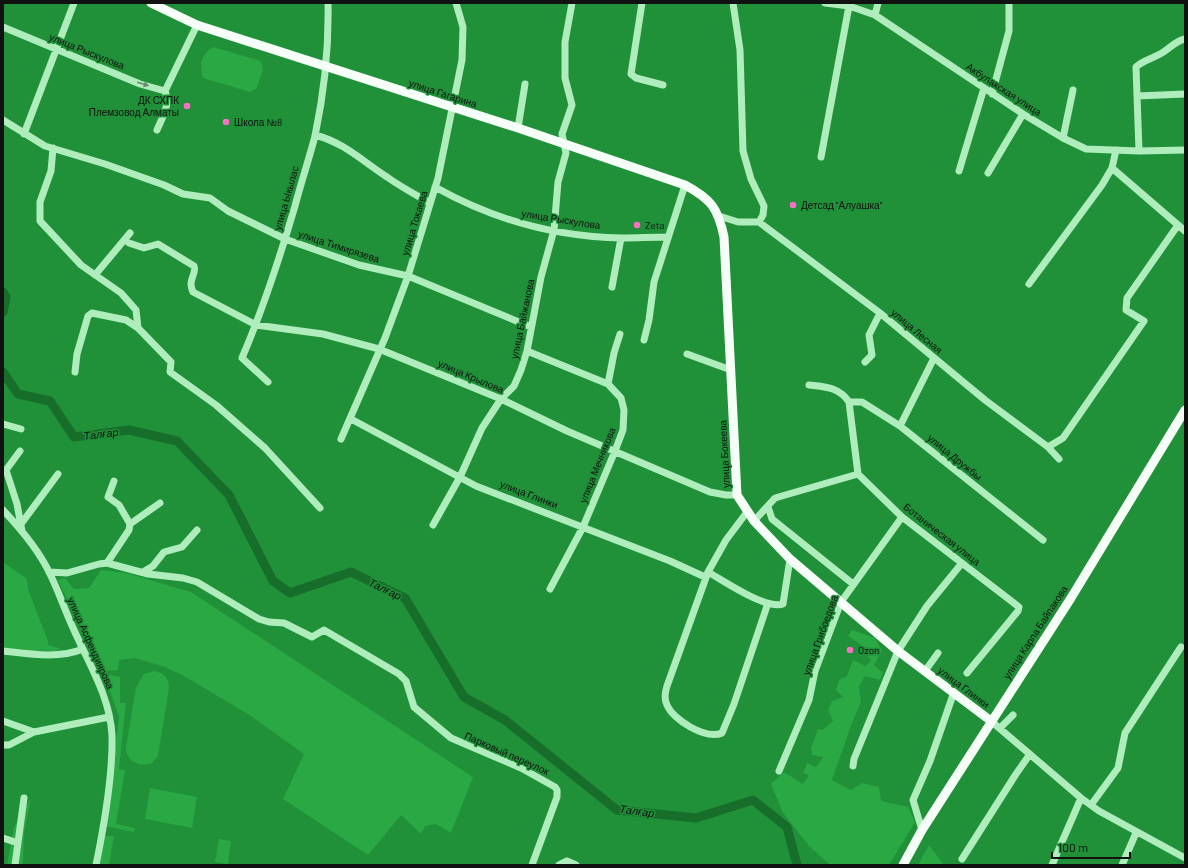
<svg xmlns="http://www.w3.org/2000/svg" width="1188" height="868" font-family="Barlow,sans-serif">
<style>
.green{fill:#29a844}
.lines{fill:none;stroke-linecap:round;stroke-linejoin:round}
.river{stroke:#166e2a;stroke-width:9}
.minor{stroke:#afedbc;stroke-width:7}
.major{stroke:#f5fff8;stroke-width:9}
.oneway{fill:#688a6f}
.poi-dot{fill:#fa70c7;stroke:#209039;stroke-width:1.5}
.labels{text-anchor:middle;stroke-width:3;stroke-linejoin:round;paint-order:stroke}
.street-label{font-size:10px;fill:#111;stroke:#209039}
.poi-label{font-size:10px;fill:#111;stroke:#209039;text-anchor:start}
.water-label{font-size:11px;font-style:italic;fill:#111;stroke:#209039}
</style>
<rect width="100%" height="100%" fill="#209039"/>
<path class="green" d="M 213,47 L 261,61 L 263,70 L 257,88 L 250,92 L 203,78 C 199,64 201,55 213,47 Z
M 3,562 L 27,579 L 28,589 L 48,641 L 48,645 L 59,648 L 59,650 L 54,651 L 3,649 Z
M 101,570 L 126,573 L 191,592 L 473,777 L 451,833 L 436,824 L 425,826 L 421,834 L 401,815 L 368,855 L 283,799 L 304,754 L 251,716 L 184,676 L 165,667 L 135,658 L 119,660 L 118,670 L 100,671 L 58,580 L 65,578 L 74,589 L 89,588 Z
M 852,630 L 875,638 L 882,651 L 874,665 L 883,673 L 880,680 L 865,676 L 859,687 L 861,702 L 850,728 L 832,780 L 851,790 L 862,783 L 879,787 L 881,801 L 908,807 L 915,822 L 889,865 L 830,865 L 809,846 L 783,813 L 771,784 L 784,772 L 803,784 L 809,775 L 803,773 L 807,763 L 816,767 L 823,757 L 812,755 L 811,748 L 818,729 L 822,730 L 833,721 L 828,710 L 832,701 L 843,697 L 836,690 L 839,680 L 847,676 L 853,660 L 866,666 L 871,660 L 864,653 L 867,649 L 848,636 Z
M 154,671 C 164,673 169,678 169,688 L 158,756 L 152,763 C 140,768 125,761 126,747 L 136,687 L 144,674 Z
M 110,675 L 120,677 L 120,703 L 126,703 L 119,769 L 125,770 L 116,824 L 135,828 L 134,832 L 105,826 L 119,717 L 105,677 Z
M 150,788 L 197,797 L 192,828 L 145,819 Z
M 31,798 L 24,833 L 23,865 L 7,865 L 14,827 Z
M 104,836 L 114,836 L 109,865 L 98,865 Z
M 219,839 L 231,841 L 228,864 L 215,862 Z
M 929,845 L 944,865 L 918,865 Z"/>
<g class="lines">
<path class="river" d="M 3,292 L 6,297 L 3,312
M 3,372 L 18,394 L 50,401 L 74,437 L 129,430 L 177,441 L 229,495 L 273,581 L 290,593 L 351,572 L 405,598 L 464,697 L 505,720 L 617,810 L 696,818 L 753,800 L 787,827 L 797,865"/>
<path class="minor" d="M 642,3 L 631,74 L 636,78 L 663,85
M 825,3 L 849,6 L 875,15 L 1023,114 L 1063,138 L 1086,149 L 1139,151 L 1185,150
M 875,15 L 878,3
M 3,27 L 140,84 L 165,91
M 992,94 L 1009,31 L 1009,3
M 1137,96 L 1185,94
M 3,120 L 45,146 L 105,164 L 164,185 L 183,194 L 210,198 L 228,211 L 285,239 L 359,265 L 408,276 L 531,327
M 518,128 L 525,84
M 157,130 C 162,118 171,104 165,91 L 197,25
M 24,134 L 74,3
M 315,135 C 345,143 362,161 387,177 C 401,187 416,195 430,203
M 1063,138 L 1073,90
M 53,148 L 51,171 L 40,202 L 40,221 L 81,265 L 121,293 L 136,310 L 138,328 L 171,362 L 170,372 L 216,405 L 265,448 L 320,508
M 1139,151 L 1136,67 C 1142,61 1151,59 1158,55 C 1168,51 1174,41 1185,39
M 821,157 L 849,6
M 1112,168 L 1185,231
M 959,171 L 984,88
M 988,173 L 1023,114
M 435,187 C 492,219 556,237 622,238 C 637,238 652,237 668,237
M 719,216 L 738,222 L 759,222 L 763,215 L 764,206 L 751,179 L 743,151 L 740,50 L 733,3
M 759,222 L 880,313 L 985,400 L 1048,447 L 1059,459
M 129,243 L 144,248 L 158,244 L 194,266 C 197,275 187,279 193,292 L 256,325 L 323,334 L 379,349 L 501,399 L 567,431 L 710,492 L 726,495 L 737,495
M 95,275 L 130,233
M 1029,284 L 1102,185 L 1112,168 L 1116,150
M 612,287 L 621,238
M 644,340 L 649,320 L 654,282 L 685,185
M 527,351 L 608,384 L 621,398 L 624,410 L 623,430 L 615,451 L 583,527 L 550,589
M 687,354 L 731,370
M 865,362 L 872,355 L 869,335 L 880,313
M 75,372 L 77,354 L 88,316 L 92,313 L 126,320 L 138,328
M 268,382 L 242,358 C 263,309 280,257 295,206 C 301,183 309,159 315,136 C 324,93 329,47 328,3
M 608,384 L 614,353 L 620,334
M 809,385 C 825,387 839,387 849,402 L 858,474 L 902,517 L 1019,607 L 1018,611 L 967,673
M 849,402 L 862,402 L 900,426 L 1043,540
M 351,419 L 476,486 L 670,561 L 705,577
M 3,424 L 21,429
M 900,426 L 934,358
M 341,439 L 385,338 L 408,276 L 438,178 L 462,60 L 463,27 L 456,3
M 1048,447 L 1063,438 L 1144,321 L 1126,310 L 1127,298 L 1178,225
M 20,451 L 6,470 L 17,504 L 22,531
M 768,507 L 772,519 L 853,584
M 3,510 C 21,529 39,550 50,574 C 59,592 65,611 74,630 C 89,664 110,697 112,735 C 113,775 104,826 96,865
M 747,512 L 726,540 L 708,572 L 667,686 C 665,692 664,699 667,705 C 673,720 706,740 722,733 L 734,704 L 768,603
M 754,521 L 775,498 L 858,474
M 21,524 L 58,474
M 130,524 L 160,503
M 433,525 L 460,477 L 482,428 L 501,399 L 514,386 L 521,370 L 527,351 L 541,277 L 554,230 L 558,182 L 566,153 L 562,134 L 572,105 L 565,78 L 565,42 L 572,3
M 107,563 L 129,530 L 130,524 L 119,505 L 108,497 L 114,481
M 50,572 L 67,573 L 99,564 L 107,563 L 148,574 L 183,578 L 197,582 L 259,619 L 269,622 L 284,623 L 312,637 L 324,630 L 399,674 L 406,681 L 414,707 L 451,738 L 521,768 L 555,787 L 557,790 L 557,797 L 532,865
M 143,572 L 153,566 L 164,552 L 182,547 L 197,530
M 708,572 C 724,581 766,610 783,604 L 790,559
M 3,651 C 30,654 58,659 83,649
M 925,671 L 938,653
M 3,721 L 34,732 L 109,717
M 991,721 L 1081,798 L 1099,811 L 1185,858
M 1000,728 L 1013,715
M 3,745 L 9,745 L 34,732
M 853,766 L 854,759 L 898,651 L 927,606 L 962,563
M 779,771 L 809,700 L 815,671 L 841,602 L 902,517
M 1091,805 L 1118,768 L 1125,733 L 1181,647
M 922,830 L 913,800 L 930,761 L 954,692
M 3,838 L 18,843
M 962,859 L 1016,774 L 1030,754
M 15,865 L 24,798
M 559,865 L 567,861 L 576,865
M 1052,865 L 1081,798
M 1122,865 L 1136,833"/>
<path class="major" d="M 151,3 L 197,25 L 518,128 L 685,185 C 711,199 718,208 724,237 L 737,495 L 754,521 L 790,559 L 898,651 L 991,721
M 903,865 L 922,830 L 1071,598 L 1185,410"/>
</g>
<defs><path id="oneway-solid" d="M-6-.8H1V-3.2L6.5 0L1 3.2V.8H-6Z"/></defs>
<use class="oneway" href="#oneway-solid" transform="translate(143 84) rotate(18)"/>
<g class="poi-dot">
<circle cx="187" cy="106" r="4"/>
<circle cx="226" cy="122" r="4"/>
<circle cx="793" cy="205" r="4"/>
<circle cx="637" cy="225" r="4"/>
<circle cx="850" cy="650" r="4"/>
</g>
<g class="labels">
<g class="street-label">
<text transform="translate(87 51) rotate(22)" y="4">улица Рыскулова</text>
<text transform="translate(1004 89) rotate(33)" y="4">Акбулакская улица</text>
<text transform="translate(443 93) rotate(18)" y="4">улица Гагарина</text>
<text transform="translate(286 198) rotate(-74)" y="4">улица Ыкылас</text>
<text transform="translate(561 219) rotate(9)" y="4">улица Рыскулова</text>
<text transform="translate(414 223) rotate(-73)" y="4">улица Токаева</text>
<text transform="translate(339 246) rotate(18)" y="4">улица Тимирязева</text>
<text transform="translate(522 319) rotate(-78)" y="4">улица Байжанова</text>
<text transform="translate(917 331) rotate(40)" y="4">улица Лесная</text>
<text transform="translate(471 376) rotate(23)" y="4">улица Крылова</text>
<text transform="translate(724 454) rotate(-93)" y="4">улица Бокеева</text>
<text transform="translate(955 457) rotate(39)" y="4">улица Дружбы</text>
<text transform="translate(597 465) rotate(-68)" y="4">улица Мечникова</text>
<text transform="translate(529 494) rotate(21)" y="4">улица Глинки</text>
<text transform="translate(942 534) rotate(38)" y="4">Ботаническая улица</text>
<text transform="translate(1035 632) rotate(-57)" y="4">улица Карла Байпакова</text>
<text transform="translate(820 635) rotate(-70)" y="4">улица Грибоедова</text>
<text transform="translate(91 643) rotate(66)" y="4">улица Асфендиярова</text>
<text transform="translate(964 687) rotate(37)" y="4">улица Глинки</text>
<text transform="translate(507 753) rotate(24)" y="4">Парковый переулок</text>
</g>
<g class="poi-label">
<text x="179" y="104" text-anchor="end">ДК СХПК<tspan x="179" dy="12">Племзовод Алматы</tspan></text>
<text x="234" y="126">Школа №8</text>
<text x="801" y="209">Детсад "Алуашка"</text>
<text x="645" y="229">Zeta</text>
<text x="858" y="654">Ozon</text>
</g>
<g class="water-label">
<text transform="translate(101 434) rotate(-7)" y="4">Талғар</text>
<text transform="translate(385 589) rotate(26)" y="4">Талғар</text>
<text transform="translate(637 811) rotate(8)" y="4">Талғар</text>
</g>
</g>
<rect width="1188" height="868" fill="none" stroke="#111111" stroke-width="8"/>
<path d="M1052 852v6h78v-6" fill="none" stroke="#111111" stroke-width="2"/>
<text x="1058" y="852" font-size="12" fill="#111111" stroke="#209039" stroke-width="3" paint-order="stroke">100 m</text>
</svg>
